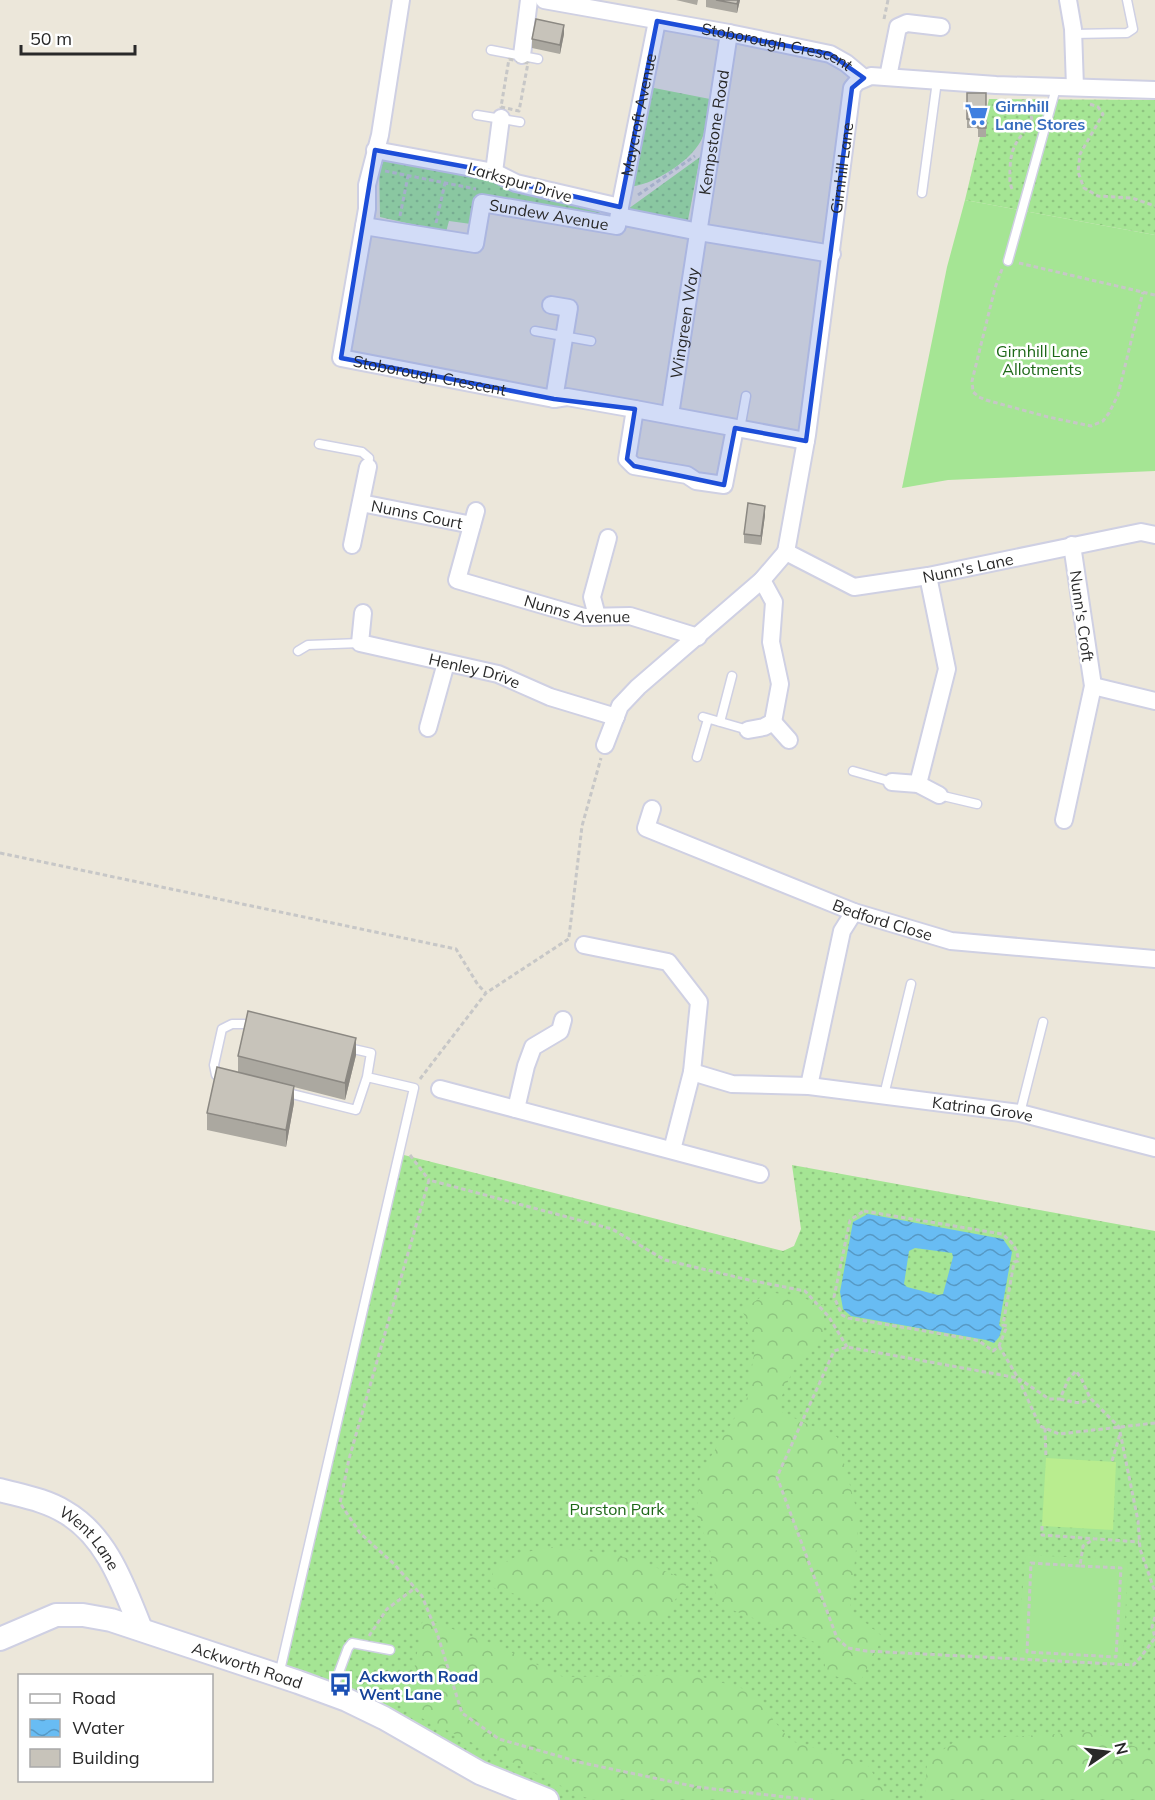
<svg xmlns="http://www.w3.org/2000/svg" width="1155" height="1800" font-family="Mulish,sans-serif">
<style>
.grass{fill:url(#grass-dots)}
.forest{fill:url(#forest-crowns)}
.garden{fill:#a5e594}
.pitch{fill:#b9ed8f}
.water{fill:url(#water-waves);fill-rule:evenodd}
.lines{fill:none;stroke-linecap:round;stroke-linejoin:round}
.service-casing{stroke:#cfd0e3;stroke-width:11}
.minor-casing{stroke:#cfd0e3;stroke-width:20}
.secondary-casing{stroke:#cfd0e3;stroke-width:26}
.path{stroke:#c7c7c7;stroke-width:3;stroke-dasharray:4.5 3;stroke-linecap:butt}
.service{stroke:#fff;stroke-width:8}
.minor{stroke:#fff;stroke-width:16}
.secondary{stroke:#fff;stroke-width:22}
.wall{fill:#aba8a0}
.shaded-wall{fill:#8b8882}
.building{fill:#c7c3ba;stroke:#8b8882;stroke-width:1.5}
.marked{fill:#1d4ed8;fill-opacity:0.2;stroke:#1d4ed8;stroke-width:4.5;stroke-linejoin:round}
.labels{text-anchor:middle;stroke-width:5;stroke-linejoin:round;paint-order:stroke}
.street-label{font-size:16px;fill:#292929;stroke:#fff}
.shop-label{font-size:16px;font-weight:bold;fill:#366cbe;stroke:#fff;text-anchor:start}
.park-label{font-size:16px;fill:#1d6817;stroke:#fff}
.transit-label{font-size:16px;font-weight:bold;fill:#164399;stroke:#fff;text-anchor:start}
</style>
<defs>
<pattern id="grass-dots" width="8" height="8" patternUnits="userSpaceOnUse" patternTransform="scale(1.5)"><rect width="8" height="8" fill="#a5e594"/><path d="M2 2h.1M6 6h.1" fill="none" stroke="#8ec480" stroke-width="1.8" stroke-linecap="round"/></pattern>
<pattern id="forest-crowns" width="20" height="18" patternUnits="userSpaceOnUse" patternTransform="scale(1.5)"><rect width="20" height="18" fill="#a5e594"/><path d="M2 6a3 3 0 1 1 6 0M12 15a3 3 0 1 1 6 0" fill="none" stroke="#8ec480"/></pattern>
<pattern id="water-waves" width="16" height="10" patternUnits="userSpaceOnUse" patternTransform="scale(1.5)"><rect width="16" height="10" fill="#68bcf3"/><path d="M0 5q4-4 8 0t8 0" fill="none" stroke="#5699c5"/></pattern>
</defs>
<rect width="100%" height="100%" fill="#ece7da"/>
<path class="grass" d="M 644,86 L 710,99 C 708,111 707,125 703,136 C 695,160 648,189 624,187 Z
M 989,99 L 1155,100 L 1155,235 L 965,200 Z
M 700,157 L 688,220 L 628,209 Z
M 390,159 L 477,173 L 503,188 L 601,207 L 598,219 L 476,197 L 471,224 L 449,221 L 446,232 L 380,217 L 379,163 Z
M 400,1154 L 783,1251 L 794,1246 L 801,1229 L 792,1165 L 1155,1231 L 1155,1800 L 547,1800 L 279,1675 Z"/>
<path class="forest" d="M 769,1292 L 800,1297 L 824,1305 L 824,1339 L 792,1372 L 776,1410 L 837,1437 L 859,1519 L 850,1610 L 883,1637 L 859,1684 L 826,1673 L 822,1645 L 717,1604 L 710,1550 L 697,1515 L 700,1474 L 747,1398 L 756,1342 L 742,1310 Z
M 559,1546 L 638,1560 L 689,1581 L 661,1619 L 561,1619 L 541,1605 L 512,1593 L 491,1587 L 493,1568 L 526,1552 Z
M 423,1618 L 498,1646 L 563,1677 L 695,1675 L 748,1690 L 791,1741 L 867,1764 L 890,1800 L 596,1800 L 584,1797 L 407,1711 Z
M 1090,1732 L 1155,1753 L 1155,1800 L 925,1800 L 927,1761 L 957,1740 Z"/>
<path class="garden" d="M 965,200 L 1155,235 L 1155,471 L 948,480 L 902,488 L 947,267 Z
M 1026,1555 L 1128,1560 L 1123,1664 L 1016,1659 Z"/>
<path class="pitch" d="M 1046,1458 L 1116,1462 L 1113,1530 L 1042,1526 Z"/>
<path class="water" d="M 868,1214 L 1003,1239 L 1012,1252 L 999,1325 L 1002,1328 L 999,1337 L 994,1343 L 986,1340 L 851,1316 L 843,1309 L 840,1292 L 853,1222 ZM 915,1248 L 952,1253 L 953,1257 L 943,1294 L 938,1295 L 907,1287 L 904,1284 L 909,1251 Z"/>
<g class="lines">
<defs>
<path id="service" d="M 1073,34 L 1127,33 L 1133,29 L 1127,0
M 491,50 L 538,59
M 477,115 L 520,122
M 922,193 L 937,81
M 1008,261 L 1056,88
M 535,331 L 591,341
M 740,429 L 746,396
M 319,444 L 362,452 L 369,458 L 368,467
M 298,651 L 308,645 L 360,643
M 703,717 L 748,730
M 720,722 L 732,676
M 697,757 L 708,719
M 853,771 L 892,782
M 939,795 L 977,804
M 232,1024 L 244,1024 L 371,1053 L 367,1077 L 356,1110 L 216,1075 L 214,1065 L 222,1029 Z
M 884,1095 L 911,984
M 1020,1113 L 1043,1022
M 279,1675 L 414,1088 L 367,1077
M 331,1694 L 348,1648 L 352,1643 L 390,1650"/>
<g id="minor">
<path id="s1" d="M 401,0 L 380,135 L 367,185 L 367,209 L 341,358 L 554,399 L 567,397 L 635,409 L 806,441"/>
<path id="s2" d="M 544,0 L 729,33 L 830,54 L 846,63 L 864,78"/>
<path d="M 1068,0 L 1073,29 L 1075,87"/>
<path d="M 522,55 L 529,0"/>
<path d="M 888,77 L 898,27 L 907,23 L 941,27"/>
<path d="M 494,172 L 501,118"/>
<path id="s3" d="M 620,207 L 657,21"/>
<path d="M 619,216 L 699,232 L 832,254"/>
<path id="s4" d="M 364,226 L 475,244 L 482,203 L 617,226 L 620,207 L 516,183 L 494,172 L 375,150"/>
<path d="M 551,305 L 569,308 L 554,399"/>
<path d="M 635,409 L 627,459 L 634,466 L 687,475 L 696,481 L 724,485 L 735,428"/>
<path id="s5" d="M 670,415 L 729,33"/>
<path id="s6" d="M 361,503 L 472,525"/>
<path id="s7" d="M 476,511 L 457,580 L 584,617 L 630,616 L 698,637"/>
<path d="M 352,545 L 368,467"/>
<path id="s8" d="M 786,552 L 807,435 L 852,88 L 857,82 L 871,76 L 996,85 L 1155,90"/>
<path id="s9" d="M 786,552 L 854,587 L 928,576 L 1141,532 L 1155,535"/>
<path d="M 762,580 L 774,602 L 771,642 L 780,684 L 773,722"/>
<path id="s10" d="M 363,613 L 360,643 L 498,674 L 550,697 L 616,717"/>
<path d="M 597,616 L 592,597 L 608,538"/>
<path d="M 1093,686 L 1155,701"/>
<path d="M 428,728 L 446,663"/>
<path d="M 748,730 L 764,727 L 773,722 L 789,740"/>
<path d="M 605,745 L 620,706 L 638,687 L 762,580 L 786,552"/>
<path d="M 892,782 L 918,784 L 939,795"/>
<path d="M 918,784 L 947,669 L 928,576"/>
<path id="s11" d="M 652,809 L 646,828 L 854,912 L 951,941 L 1155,959"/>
<path d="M 1064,820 L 1093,686 L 1072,545"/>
<path d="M 584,945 L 668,962 L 699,1002 L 692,1072 L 672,1150"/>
<path id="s12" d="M 692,1072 L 732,1084 L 809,1086 L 1020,1113 L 1155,1148"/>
<path d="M 809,1086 L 842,931 L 854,912"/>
<path d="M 440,1089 L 760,1174"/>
<path d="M 516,1109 L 526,1066 L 533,1047 L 560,1031 L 563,1020"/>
</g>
<g id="secondary">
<path id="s13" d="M 0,1490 C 22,1496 46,1500 65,1512 C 107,1536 124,1587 141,1629"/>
<path id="s14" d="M 0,1639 L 56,1615 L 83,1615 L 111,1620 L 298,1682 L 347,1700 L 384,1718 L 480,1773 L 547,1800"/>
</g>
</defs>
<use href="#service" class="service-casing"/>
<use href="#minor" class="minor-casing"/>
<use href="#secondary" class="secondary-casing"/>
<path class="path" d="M 884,19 L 888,0
M 509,59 L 528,63 L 519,111 L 501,107 Z
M 1090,104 L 1098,107 L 1103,114 L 1080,154 L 1078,172 L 1084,188 L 1098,196 L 1132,198 L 1155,206
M 385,171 L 476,189
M 1012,189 C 1009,181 1010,177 1010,169 C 1011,144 1018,141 1032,121 L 1031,114 L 1023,106 L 1024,100
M 638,195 L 695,156
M 400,216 L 408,176
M 436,223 L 445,183
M 1019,263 L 1155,295
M 1002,269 L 995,288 L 972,381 L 973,392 L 979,397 L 986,400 L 1048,417 L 1091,426 L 1103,421 L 1109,413 L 1118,395 L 1143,292
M 0,853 L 456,949 L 478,985 L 486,993
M 569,937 L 582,826 L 601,758
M 420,1079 L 486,993 L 570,938
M 410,1155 L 429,1180
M 864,1211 L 1002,1234 C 1012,1242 1018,1248 1018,1261 L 1014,1262 L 1003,1325 L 1007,1326 L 999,1346 L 993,1351 L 979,1341 L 971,1339 L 848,1318 L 842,1315 L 834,1297 L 850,1220 Z
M 999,1346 L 1018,1378 L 1049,1399 L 1060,1399 L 1068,1380 L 1076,1371 L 1081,1378 L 1090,1398 L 1119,1427 L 1138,1521 L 1140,1549 L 1155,1592
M 1060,1399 C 1070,1401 1080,1406 1089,1399
M 1155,1423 L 1059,1434 L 1040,1426 L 1018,1378 L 847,1347 L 834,1351 L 777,1477 L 837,1638 L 848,1648 L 866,1651 L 1133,1665 L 1140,1658 L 1155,1638
M 1045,1428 L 1046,1458
M 1112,1461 L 1120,1434
M 1042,1526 L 1042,1535 L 1139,1542
M 1080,1566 L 1031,1563 L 1027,1652 L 1116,1657 L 1121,1568 L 1080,1566 L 1083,1546 L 1094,1539
M 1155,1617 L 1152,1627 L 1155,1637
M 369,1636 L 387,1609 L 415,1588
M 813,1800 L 697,1787 L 583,1763 L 499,1739 L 462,1713 L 437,1633 L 422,1596 L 395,1565 L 360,1533 L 340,1503 L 349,1459 L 429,1180 L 612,1229 L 665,1260 L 749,1280 L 805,1291 L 829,1317 L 847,1347"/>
<use href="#service" class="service"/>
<use href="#minor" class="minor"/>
<use href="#secondary" class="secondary"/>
</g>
<path class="wall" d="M 676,0 L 698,0 L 697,5 Z
M 706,0 L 740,0 L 737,13 L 706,7 Z
M 564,34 L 560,54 L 532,48 L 532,39 Z
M 967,93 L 986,93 L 986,137 L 978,137 L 978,128 L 967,128 Z
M 765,515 L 761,545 L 744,543 L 744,534 Z
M 356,1055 L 345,1100 L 294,1087 L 294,1103 L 286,1147 L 207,1130 L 207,1113 L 238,1072 L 238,1056 Z"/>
<path class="shaded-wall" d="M 738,0 L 740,0 L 737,13 L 737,4 Z
M 564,25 L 564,34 L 560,54 L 560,45 Z
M 765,506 L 765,515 L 761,545 L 761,536 Z
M 356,1038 L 356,1055 L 345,1100 L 345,1083 Z
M 294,1086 L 294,1103 L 286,1147 L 286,1130 Z"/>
<path class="building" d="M 716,0 L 738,0 L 737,4 Z
M 536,19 L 564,25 L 560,45 L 532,39 Z
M 967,93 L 986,93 L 986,128 L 978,128 L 978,119 L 967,119 Z
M 748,503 L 765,506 L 761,536 L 744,534 Z
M 248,1011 L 356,1038 L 345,1083 L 238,1056 Z
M 217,1067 L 294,1086 L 286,1130 L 207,1113 Z"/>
<path class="marked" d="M 657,21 L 830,54 L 864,78 L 852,88 L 806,441 L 735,428 L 724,485 L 634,466 L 627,459 L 635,409 L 554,399 L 341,358 L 375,150 L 494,172 L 516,183 L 620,207 Z"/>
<defs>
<symbol id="supermarket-bare" viewBox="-9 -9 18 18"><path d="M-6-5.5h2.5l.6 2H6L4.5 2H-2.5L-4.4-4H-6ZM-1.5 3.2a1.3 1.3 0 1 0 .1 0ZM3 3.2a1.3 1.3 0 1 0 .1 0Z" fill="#3f7fe0" stroke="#fff" stroke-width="2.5" paint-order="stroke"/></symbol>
<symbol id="bus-bare" viewBox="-9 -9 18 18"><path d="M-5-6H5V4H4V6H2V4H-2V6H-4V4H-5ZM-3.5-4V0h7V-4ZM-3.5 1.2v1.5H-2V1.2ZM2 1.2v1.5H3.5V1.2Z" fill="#1a4fb4" stroke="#fff" stroke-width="2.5" paint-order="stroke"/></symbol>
</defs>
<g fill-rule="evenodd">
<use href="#supermarket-bare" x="960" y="98" width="33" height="33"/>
<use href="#bus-bare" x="324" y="1668" width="33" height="33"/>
</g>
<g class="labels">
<g class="street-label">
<text dy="6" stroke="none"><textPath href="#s2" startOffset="238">Stoborough Crescent</textPath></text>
<text dy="6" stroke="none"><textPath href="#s3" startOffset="94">Maycroft Avenue</textPath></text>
<text dy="6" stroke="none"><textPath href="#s5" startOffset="286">Kempstone Road</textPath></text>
<text dy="6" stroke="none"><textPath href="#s8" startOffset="388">Girnhill Lane</textPath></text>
<text transform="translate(520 182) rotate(16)" y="6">Larkspur Drive</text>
<text dy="6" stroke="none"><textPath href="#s4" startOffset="222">Sundew Avenue</textPath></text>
<text dy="6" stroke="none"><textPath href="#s5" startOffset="93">Wingreen Way</textPath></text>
<text dy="6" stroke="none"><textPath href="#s1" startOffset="454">Stoborough Crescent</textPath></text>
<text dy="6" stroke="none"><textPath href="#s6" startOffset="57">Nunns Court</textPath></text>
<text dy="6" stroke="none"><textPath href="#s9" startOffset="192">Nunn's Lane</textPath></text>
<text dy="6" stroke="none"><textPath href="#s7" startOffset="196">Nunns Avenue</textPath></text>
<text transform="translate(1082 616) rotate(82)" y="6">Nunn's Croft</text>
<text dy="6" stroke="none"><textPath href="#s10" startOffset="148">Henley Drive</textPath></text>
<text dy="6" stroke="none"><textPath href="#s11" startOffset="274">Bedford Close</textPath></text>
<text dy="6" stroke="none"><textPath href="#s12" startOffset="294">Katrina Grove</textPath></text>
<text dy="6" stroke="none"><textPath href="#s13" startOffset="105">Went Lane</textPath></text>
<text dy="6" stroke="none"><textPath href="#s14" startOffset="260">Ackworth Road</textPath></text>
</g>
<g class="shop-label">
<text x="995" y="112">Girnhill<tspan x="995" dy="18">Lane Stores</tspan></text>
</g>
<g class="park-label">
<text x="1042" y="357">Girnhill Lane<tspan x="1042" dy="18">Allotments</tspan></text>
<text x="617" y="1515">Purston Park</text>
</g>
<g class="transit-label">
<text x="359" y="1682">Ackworth Road<tspan x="359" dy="18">Went Lane</tspan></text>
</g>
</g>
<rect x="18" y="1674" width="195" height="108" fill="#ffffff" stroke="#a9a9a9" stroke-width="1.5"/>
<rect x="30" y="1694" width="30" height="9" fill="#ffffff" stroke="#a9a9a9" stroke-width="1.5"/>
<text x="72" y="1704" font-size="18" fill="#292929">Road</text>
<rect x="30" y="1719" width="30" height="18" fill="url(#water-waves)" stroke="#a9a9a9" stroke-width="1.5"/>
<text x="72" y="1734" font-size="18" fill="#292929">Water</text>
<rect x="30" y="1749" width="30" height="18" fill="#c7c3ba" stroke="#a9a9a9" stroke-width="1.5"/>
<text x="72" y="1764" font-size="18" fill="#292929">Building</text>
<g transform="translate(1107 1752) rotate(76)" stroke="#ffffff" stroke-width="4.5" paint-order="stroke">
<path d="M0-4.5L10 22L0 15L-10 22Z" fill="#292929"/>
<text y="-9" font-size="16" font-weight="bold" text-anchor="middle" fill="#292929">N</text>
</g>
<path d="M21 45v9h114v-9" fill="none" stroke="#292929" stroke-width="3"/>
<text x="30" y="45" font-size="18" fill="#292929" stroke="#ffffff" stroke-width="4.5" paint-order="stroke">50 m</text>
</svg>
